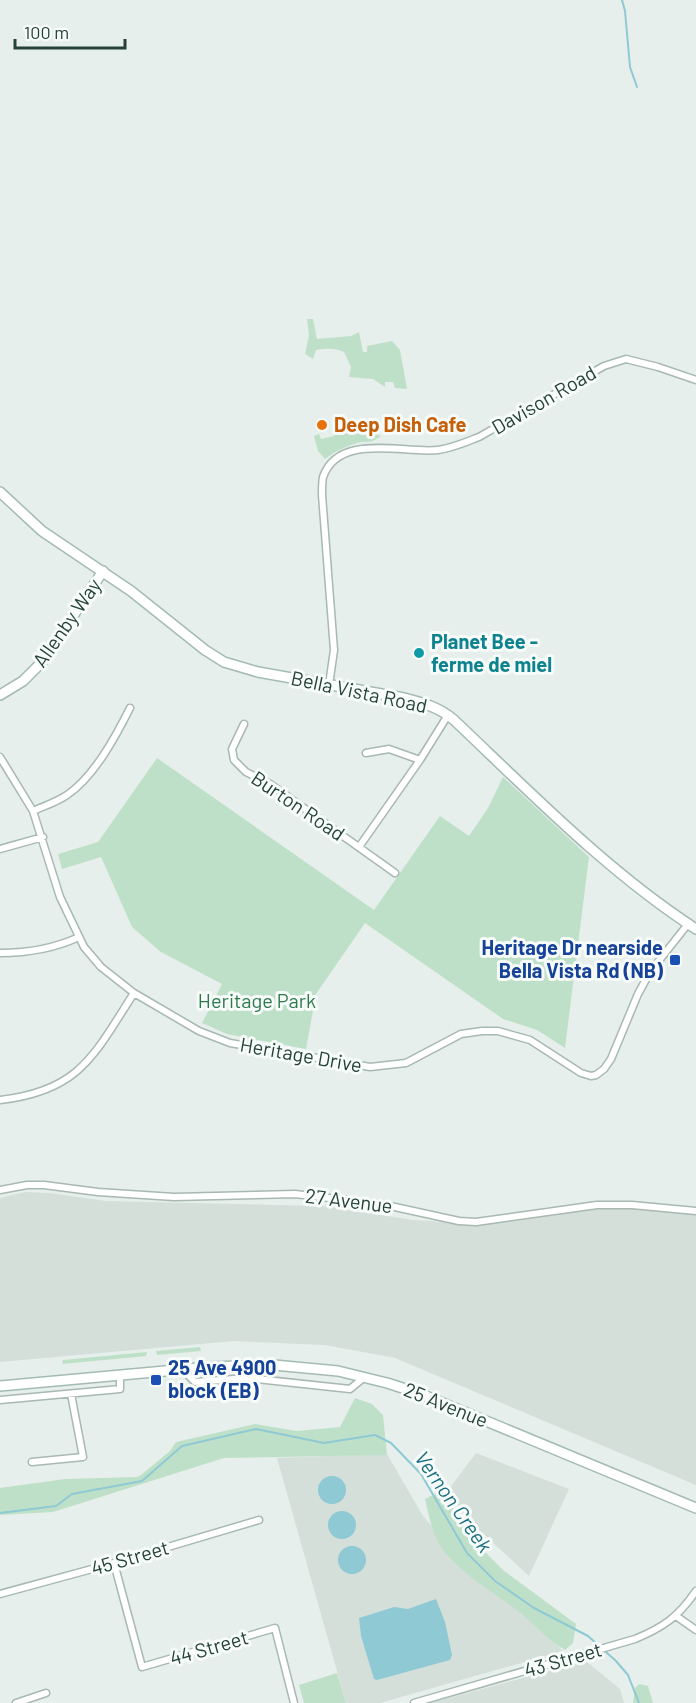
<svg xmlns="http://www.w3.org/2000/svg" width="696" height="1703" font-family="Barlow,sans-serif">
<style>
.built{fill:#d4dfda}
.green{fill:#bfe0c8}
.water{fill:#8ec9d4}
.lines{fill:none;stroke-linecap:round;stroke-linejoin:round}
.stream{stroke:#8ec9d4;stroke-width:2}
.street-casing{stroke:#a8b8b2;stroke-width:9}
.secondary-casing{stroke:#a4bbb3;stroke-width:12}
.street{stroke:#fff;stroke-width:6}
.secondary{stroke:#fff;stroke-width:9}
.food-dot{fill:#e8710a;stroke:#f7fbf9;stroke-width:2}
.culture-dot{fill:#0f9aa8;stroke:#f7fbf9;stroke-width:2}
.transit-dot{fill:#1a4fb4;stroke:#f7fbf9;stroke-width:2}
.labels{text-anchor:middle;stroke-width:6;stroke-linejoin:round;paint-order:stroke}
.street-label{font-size:20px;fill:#24423a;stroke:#f7fbf9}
.food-label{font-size:20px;font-weight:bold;fill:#c56008;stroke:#f7fbf9;text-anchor:start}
.culture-label{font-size:20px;font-weight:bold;fill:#0d838f;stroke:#f7fbf9;text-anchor:start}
.transit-label{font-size:20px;font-weight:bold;fill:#164399;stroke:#f7fbf9;text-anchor:end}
.park-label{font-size:20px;fill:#2d7a4b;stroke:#f7fbf9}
.water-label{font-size:21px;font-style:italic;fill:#1c6f80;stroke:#f7fbf9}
</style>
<rect width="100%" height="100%" fill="#e6efeb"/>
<path class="built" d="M 25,1192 L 49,1193 L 106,1201 L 323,1206 L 413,1220 L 483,1224 L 572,1209 L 632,1207 L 696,1215 L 696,1485 L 395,1358 L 325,1345 L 234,1341 L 0,1362 L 0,1198 Z
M 476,1453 L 569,1489 L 529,1576 L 464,1516 L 449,1489 Z
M 387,1454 L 423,1516 L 475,1574 L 524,1614 L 563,1651 L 380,1703 L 346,1703 L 277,1458 Z
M 586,1661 L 620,1689 L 624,1703 L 430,1703 Z"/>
<path class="green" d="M 307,319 L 313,319 L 317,339 L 351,336 L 359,332 L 363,352 L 367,352 L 367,346 L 392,341 L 400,350 L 407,389 L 395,388 L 393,382 L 385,382 L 385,387 L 373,379 L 349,377 L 351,367 L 344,352 C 335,348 326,348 316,350 L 313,359 L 305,354 L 309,335 Z
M 338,417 L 357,420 L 360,433 L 376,434 L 381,436 C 369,445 369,440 357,443 C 345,447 335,451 325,459 L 318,451 L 314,436 L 319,434 L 321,439 L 334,436 L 332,424 Z
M 157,758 L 374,910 L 440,816 L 469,836 L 488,808 L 503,777 L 589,857 L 565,1048 L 537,1030 L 503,1019 L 365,923 L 316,994 L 306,1049 L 227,1034 L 202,1023 L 222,984 L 161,952 L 132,927 L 101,857 L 62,869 L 58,854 L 98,842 Z
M 200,1347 L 201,1351 L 157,1355 L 156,1351 Z
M 147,1352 L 146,1356 L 62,1364 L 63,1360 Z
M 355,1398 L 372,1404 L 383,1415 L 387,1455 L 224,1458 L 53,1512 L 0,1515 L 0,1488 L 65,1479 L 137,1477 L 141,1475 L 170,1451 L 176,1442 L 255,1424 L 297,1431 L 340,1427 Z
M 441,1491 L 482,1549 L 503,1570 L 576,1624 L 573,1643 L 565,1650 C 548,1640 538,1628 523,1615 C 499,1595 458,1573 441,1547 C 432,1533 429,1516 425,1499 Z
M 337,1673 L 346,1703 L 304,1703 L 299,1685 Z
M 639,1684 L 648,1686 L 653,1703 L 633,1703 L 635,1688 Z"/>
<path class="water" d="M318 1490a14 14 0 1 1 28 0a14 14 0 1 1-28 0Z
M328 1525a14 14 0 1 1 28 0a14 14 0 1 1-28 0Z
M338 1560a14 14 0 1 1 28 0a14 14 0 1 1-28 0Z
M 436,1599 L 445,1622 L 452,1655 L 450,1660 L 377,1680 L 374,1679 L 361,1636 L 359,1618 L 394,1607 L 408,1609 Z"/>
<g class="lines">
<path class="stream" d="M 622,0 L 625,11 L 630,67 L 637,87
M 0,1513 L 56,1506 L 72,1494 L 142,1481 L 182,1446 L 256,1429 L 324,1443 L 375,1435 L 391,1443 L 421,1474 L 467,1553 L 495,1581 L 534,1608 L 588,1636 L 616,1661 L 628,1675 L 639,1703"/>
<defs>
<path id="street" d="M 329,685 L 334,650 L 322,495 C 322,490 322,482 323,477 C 339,432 404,454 438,450 C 453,448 466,442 479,437 L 604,366 L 626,359 L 658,367 L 696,380
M 244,724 L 232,749 L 234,760 L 246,772 L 270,784 L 395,873
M 366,753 L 389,749 L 420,760
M 0,757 L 33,811 L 60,897 L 84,947 L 101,967 L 134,993 L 199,1031 L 230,1043 L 370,1067 L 406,1063 L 461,1034 L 482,1031 L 498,1031 L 530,1040 L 581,1073 L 591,1076 L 596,1075 L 604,1069 L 611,1059 L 638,994 L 650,972 L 688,924
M 33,811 C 44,806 57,802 67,795 C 94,777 116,736 130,708
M 359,847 L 420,760 L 448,715
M 0,849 L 43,837
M 0,953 C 27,953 55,948 79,937
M 0,1100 C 80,1091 94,1055 134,993
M 0,1190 L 27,1185 L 44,1185 L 98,1192 L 174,1197 L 295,1194 L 381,1204 L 459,1221 L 476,1222 L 597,1205 L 632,1205 L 696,1211
M 182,1369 L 195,1382 L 248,1378 L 350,1389 L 361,1380
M 0,1400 L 120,1389 L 120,1375
M 32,1462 L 83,1457 L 71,1394
M 114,1563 L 142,1667 L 275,1628 L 294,1703
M 0,1594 L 114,1563 L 259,1520
M 676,1616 L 696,1630
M 16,1703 L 46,1693
M 414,1703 L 635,1639 C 664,1627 678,1617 696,1591"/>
<path id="secondary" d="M 0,492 L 42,531 L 131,591 L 205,650 L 224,662 L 258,672 L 404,698 C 423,703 439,707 454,720 C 529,791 609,873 696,929
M 0,695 L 23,681 L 42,662 L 103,571
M 0,1386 L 209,1367 L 274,1365 L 338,1371 L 387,1383 L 421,1394 L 696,1508"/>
</defs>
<use href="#street" class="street-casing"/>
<use href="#secondary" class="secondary-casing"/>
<use href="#street" class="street"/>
<use href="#secondary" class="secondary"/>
</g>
<circle class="food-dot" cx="322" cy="425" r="6"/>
<circle class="culture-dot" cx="419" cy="653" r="6"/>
<g class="transit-dot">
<rect x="669" y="954" width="12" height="12" rx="3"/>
<rect x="150" y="1374" width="12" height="12" rx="3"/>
</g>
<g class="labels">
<g class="street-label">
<text transform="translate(544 400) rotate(-30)" y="7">Davison Road</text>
<text transform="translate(67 623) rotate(-55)" y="7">Allenby Way</text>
<text transform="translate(359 692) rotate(12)" y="7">Bella Vista Road</text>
<text transform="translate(298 806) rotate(34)" y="7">Burton Road</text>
<text transform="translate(301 1055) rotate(10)" y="7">Heritage Drive</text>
<text transform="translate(349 1201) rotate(7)" y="7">27 Avenue</text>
<text transform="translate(446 1405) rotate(22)" y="7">25 Avenue</text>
<text transform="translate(130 1558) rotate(-16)" y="7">45 Street</text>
<text transform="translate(209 1648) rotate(-16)" y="7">44 Street</text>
<text transform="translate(563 1660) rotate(-16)" y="7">43 Street</text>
</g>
<g class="food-label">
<text x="334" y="432">Deep Dish Cafe</text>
</g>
<g class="culture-label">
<text x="431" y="649">Planet Bee -<tspan x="431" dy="23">ferme de miel</tspan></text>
</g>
<g class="transit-label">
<text x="663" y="955">Heritage Dr nearside<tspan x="663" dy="23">Bella Vista Rd (NB)</tspan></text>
<text x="168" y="1375" text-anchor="start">25 Ave 4900<tspan x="168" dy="23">block (EB)</tspan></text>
</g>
<g class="park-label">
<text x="257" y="1008">Heritage Park</text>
</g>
<g class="water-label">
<text transform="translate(453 1502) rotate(55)" y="7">Vernon Creek</text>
</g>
</g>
<path d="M15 39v9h110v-9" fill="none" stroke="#24423a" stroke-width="3"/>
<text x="24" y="39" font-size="18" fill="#24423a" stroke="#f7fbf9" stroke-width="4.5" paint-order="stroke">100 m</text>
</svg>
